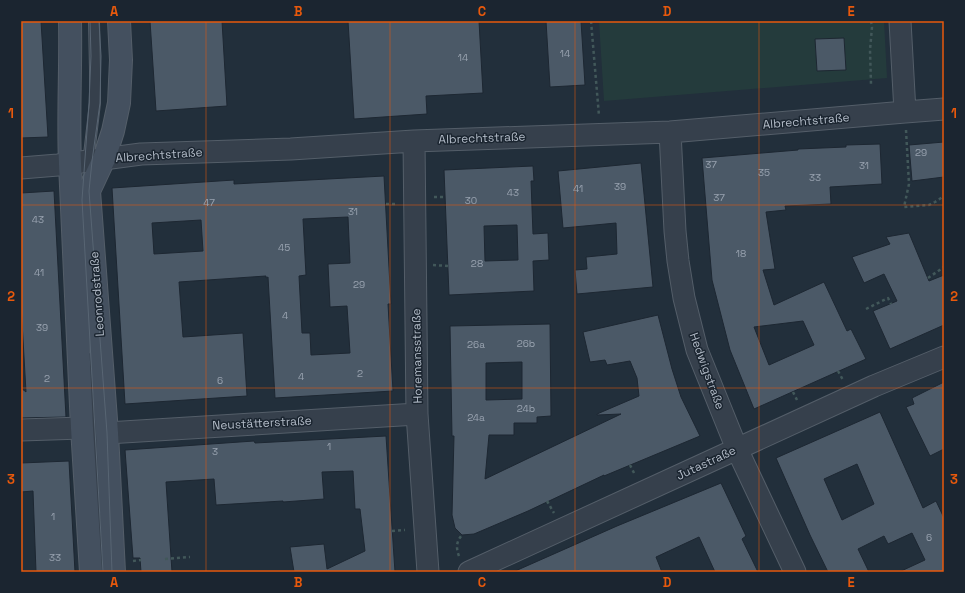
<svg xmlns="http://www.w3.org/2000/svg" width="965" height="593" font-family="'Space Grotesk',sans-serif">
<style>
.green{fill:#243b3c}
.building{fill:#4b5967;stroke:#1d2732;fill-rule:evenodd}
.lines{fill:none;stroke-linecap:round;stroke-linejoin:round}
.lane-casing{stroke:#545e69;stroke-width:12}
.street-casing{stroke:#545e69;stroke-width:23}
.secondary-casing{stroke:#545e69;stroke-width:24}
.path{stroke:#42585a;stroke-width:2.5;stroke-dasharray:3 3;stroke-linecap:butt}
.lane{stroke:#36404c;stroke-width:10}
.street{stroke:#36404c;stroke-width:21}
.secondary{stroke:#44505f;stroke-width:22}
.tram{stroke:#586573;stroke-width:1}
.grid{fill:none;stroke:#e8590c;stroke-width:1;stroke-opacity:0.55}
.labels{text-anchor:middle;stroke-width:3;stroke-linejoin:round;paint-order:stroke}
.number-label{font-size:10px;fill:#98a2af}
.street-label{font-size:12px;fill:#b2bbc7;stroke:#1b2530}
.neatline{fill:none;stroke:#e8590c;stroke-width:1.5}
.grid-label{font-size:13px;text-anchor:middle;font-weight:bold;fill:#e8590c}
</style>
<rect width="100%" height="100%" fill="#222f3b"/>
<path class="green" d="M 599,21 L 884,21 L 887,78 L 604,101 Z"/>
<path class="building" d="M 21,21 L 41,21 L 48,137 L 21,138 Z
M 150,21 L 222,21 L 227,106 L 156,111 Z
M 348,21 L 479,21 L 483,93 L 426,96 L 427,114 L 354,119 Z
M 546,21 L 581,21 L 585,85 L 550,87 Z
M 844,38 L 846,70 L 817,71 L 815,39 Z
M 944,142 L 944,177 L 912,181 L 909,145 Z
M 880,144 L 882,184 L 830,187 L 831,204 L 785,206 L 786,210 L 766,212 L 775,269 L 763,270 L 774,305 L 824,282 L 847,331 L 851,329 L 866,359 L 754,409 L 730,350 L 712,280 L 702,158 L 798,150 L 798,149 L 846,147 L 846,145 ZM 803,321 L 814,345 L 769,365 L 754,327 Z
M 641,163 L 653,287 L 577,294 L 575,270 L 587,269 L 586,257 L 617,254 L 616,223 L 563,228 L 558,171 Z
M 533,166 L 534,181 L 531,181 L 533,234 L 548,233 L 549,260 L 533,261 L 534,291 L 449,295 L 444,170 ZM 517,225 L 518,260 L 485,261 L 484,226 Z
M 384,176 L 391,304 L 388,304 L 393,391 L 275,398 L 268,277 L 266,278 L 266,276 L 179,282 L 183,337 L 243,333 L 247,396 L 125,404 L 112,188 L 234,180 L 234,184 ZM 348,217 L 350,263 L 328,264 L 330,307 L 347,306 L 350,353 L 311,355 L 310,333 L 302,333 L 299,276 L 306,275 L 303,219 ZM 201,220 L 203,251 L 154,254 L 152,223 Z
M 54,191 L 66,417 L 21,418 L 21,388 L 26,392 L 21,304 L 21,193 Z
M 909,233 L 929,281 L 944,275 L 944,325 L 890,349 L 873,311 L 897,301 L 884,274 L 864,283 L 852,257 L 890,244 L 886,237 Z
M 658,315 L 672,369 L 681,397 L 700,436 L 604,476 L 604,475 L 528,511 L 474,534 L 462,535 L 455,528 L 452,515 L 454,436 L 452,436 L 450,326 L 550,324 L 551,416 L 537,417 L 537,423 L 514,423 L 514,435 L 489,435 L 485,479 L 621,414 L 597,415 L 597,414 L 639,396 L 637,378 L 630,361 L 607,365 L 605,360 L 590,362 L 583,332 ZM 522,362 L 522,399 L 486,400 L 486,363 Z
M 944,382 L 944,449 L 930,456 L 906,407 L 914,404 L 912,398 Z
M 880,412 L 923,508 L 936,501 L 944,518 L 944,572 L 899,572 L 925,560 L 912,533 L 888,544 L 884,536 L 858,549 L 869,572 L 828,572 L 810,535 L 776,458 ZM 857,464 L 874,504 L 842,520 L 824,479 Z
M 386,436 L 395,572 L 294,572 L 290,547 L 324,544 L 327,569 L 365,551 L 360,509 L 355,509 L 353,471 L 322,472 L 324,499 L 283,502 L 283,501 L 216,505 L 214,479 L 166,482 L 172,572 L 141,572 L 140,558 L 133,558 L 125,450 L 254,441 L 255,443 Z
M 69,461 L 75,572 L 36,572 L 33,491 L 21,492 L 21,463 Z
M 721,483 L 746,536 L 742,539 L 758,572 L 715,572 L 699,537 L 656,557 L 662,572 L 513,572 L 617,526 Z"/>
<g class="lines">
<defs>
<path id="lane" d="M 88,163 L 95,103 L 95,71 L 94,21
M 91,358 L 103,572"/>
<path id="street" d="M 900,21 L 905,112
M 670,132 L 675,231 L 678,261 L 684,298 L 697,350 L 737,449 L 795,572
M 414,141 L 417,414 L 428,572
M 21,168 L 58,165 L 141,154 L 291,149 L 414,141 L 670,132 L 905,112 L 944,109
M 21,430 L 82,428
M 107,433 L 417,414
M 469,572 L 874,386 L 944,357"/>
<path id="secondary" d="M 70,21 C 71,69 68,116 70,164 L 82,428 L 91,572
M 114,572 L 107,433 L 89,191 L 104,159 L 113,131 L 119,103 L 121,60 L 119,21"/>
</defs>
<use href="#lane" class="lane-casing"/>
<use href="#street" class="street-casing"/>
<use href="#secondary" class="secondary-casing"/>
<path class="path" d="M 591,21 L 599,116
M 871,21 L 872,27 L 870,50 L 871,84
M 906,130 L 909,184 L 904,207 L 929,205 L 935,202 L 944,196
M 434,197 L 445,197
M 386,204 L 395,204
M 433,265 L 448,266
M 928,278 L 944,267
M 866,309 L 888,298 L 891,304
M 838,371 L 843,380
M 793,392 L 797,400
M 630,465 L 635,475
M 547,501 L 554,513
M 392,531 L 405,530
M 459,556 C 456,548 456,542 462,535
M 165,559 L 190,557
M 133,561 L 141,560"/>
<use href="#lane" class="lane"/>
<use href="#street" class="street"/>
<use href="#secondary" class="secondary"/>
<path class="tram" d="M 90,21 L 91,56 L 89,103 L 82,200 L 103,572
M 99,21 L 101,56 L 100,103 L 92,161 L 89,191 L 107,433 L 112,572"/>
</g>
<path class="grid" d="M 206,21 L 206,572M 390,21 L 390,572M 575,21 L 575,572M 759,21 L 759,572M 21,205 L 944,205M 21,388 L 944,388"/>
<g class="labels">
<g class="number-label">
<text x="565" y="57">14</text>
<text x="463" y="61">14</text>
<text x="921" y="156">29</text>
<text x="711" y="168">37</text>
<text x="864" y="169">31</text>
<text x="764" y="176">35</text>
<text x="815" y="181">33</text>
<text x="620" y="190">39</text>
<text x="578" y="192">41</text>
<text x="513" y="196">43</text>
<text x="719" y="201">37</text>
<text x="471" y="204">30</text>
<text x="209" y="206">47</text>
<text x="353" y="215">31</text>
<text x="38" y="223">43</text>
<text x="284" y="251">45</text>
<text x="741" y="257">18</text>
<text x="477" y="267">28</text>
<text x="39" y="276">41</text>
<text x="359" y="288">29</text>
<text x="285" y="319">4</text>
<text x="42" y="331">39</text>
<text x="526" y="347">26b</text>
<text x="476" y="348">26a</text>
<text x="360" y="377">2</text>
<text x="301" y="380">4</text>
<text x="47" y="382">2</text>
<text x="220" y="384">6</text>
<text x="526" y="412">24b</text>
<text x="476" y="421">24a</text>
<text x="329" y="450">1</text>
<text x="215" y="455">3</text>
<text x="53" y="520">1</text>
<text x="929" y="541">6</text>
<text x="55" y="561">33</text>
</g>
<g class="street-label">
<text transform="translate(806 121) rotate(-5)" y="4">Albrechtstraße</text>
<text transform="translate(482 138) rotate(-2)" y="4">Albrechtstraße</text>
<text transform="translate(159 155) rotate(-4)" y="4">Albrechtstraße</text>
<text transform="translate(97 294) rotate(-94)" y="4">Leonrodstraße</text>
<text transform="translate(417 356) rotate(-91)" y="4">Horemansstraße</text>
<text transform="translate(707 371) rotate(70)" y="4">Hedwigstraße</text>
<text transform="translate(262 423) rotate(-3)" y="4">Neustätterstraße</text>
<text transform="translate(706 463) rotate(-25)" y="4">Jutastraße</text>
</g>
</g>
<rect width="965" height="593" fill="none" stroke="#1b2530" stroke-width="44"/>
<rect x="22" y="22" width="921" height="549" class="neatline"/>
<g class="grid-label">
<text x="114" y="16">A</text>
<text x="298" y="16">B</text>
<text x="482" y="16">C</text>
<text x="667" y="16">D</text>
<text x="851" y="16">E</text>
<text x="11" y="118">1</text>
<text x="954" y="118">1</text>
<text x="11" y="301">2</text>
<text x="954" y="301">2</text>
<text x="11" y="484">3</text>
<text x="954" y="484">3</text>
<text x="114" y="587">A</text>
<text x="298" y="587">B</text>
<text x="482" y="587">C</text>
<text x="667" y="587">D</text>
<text x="851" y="587">E</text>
</g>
</svg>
